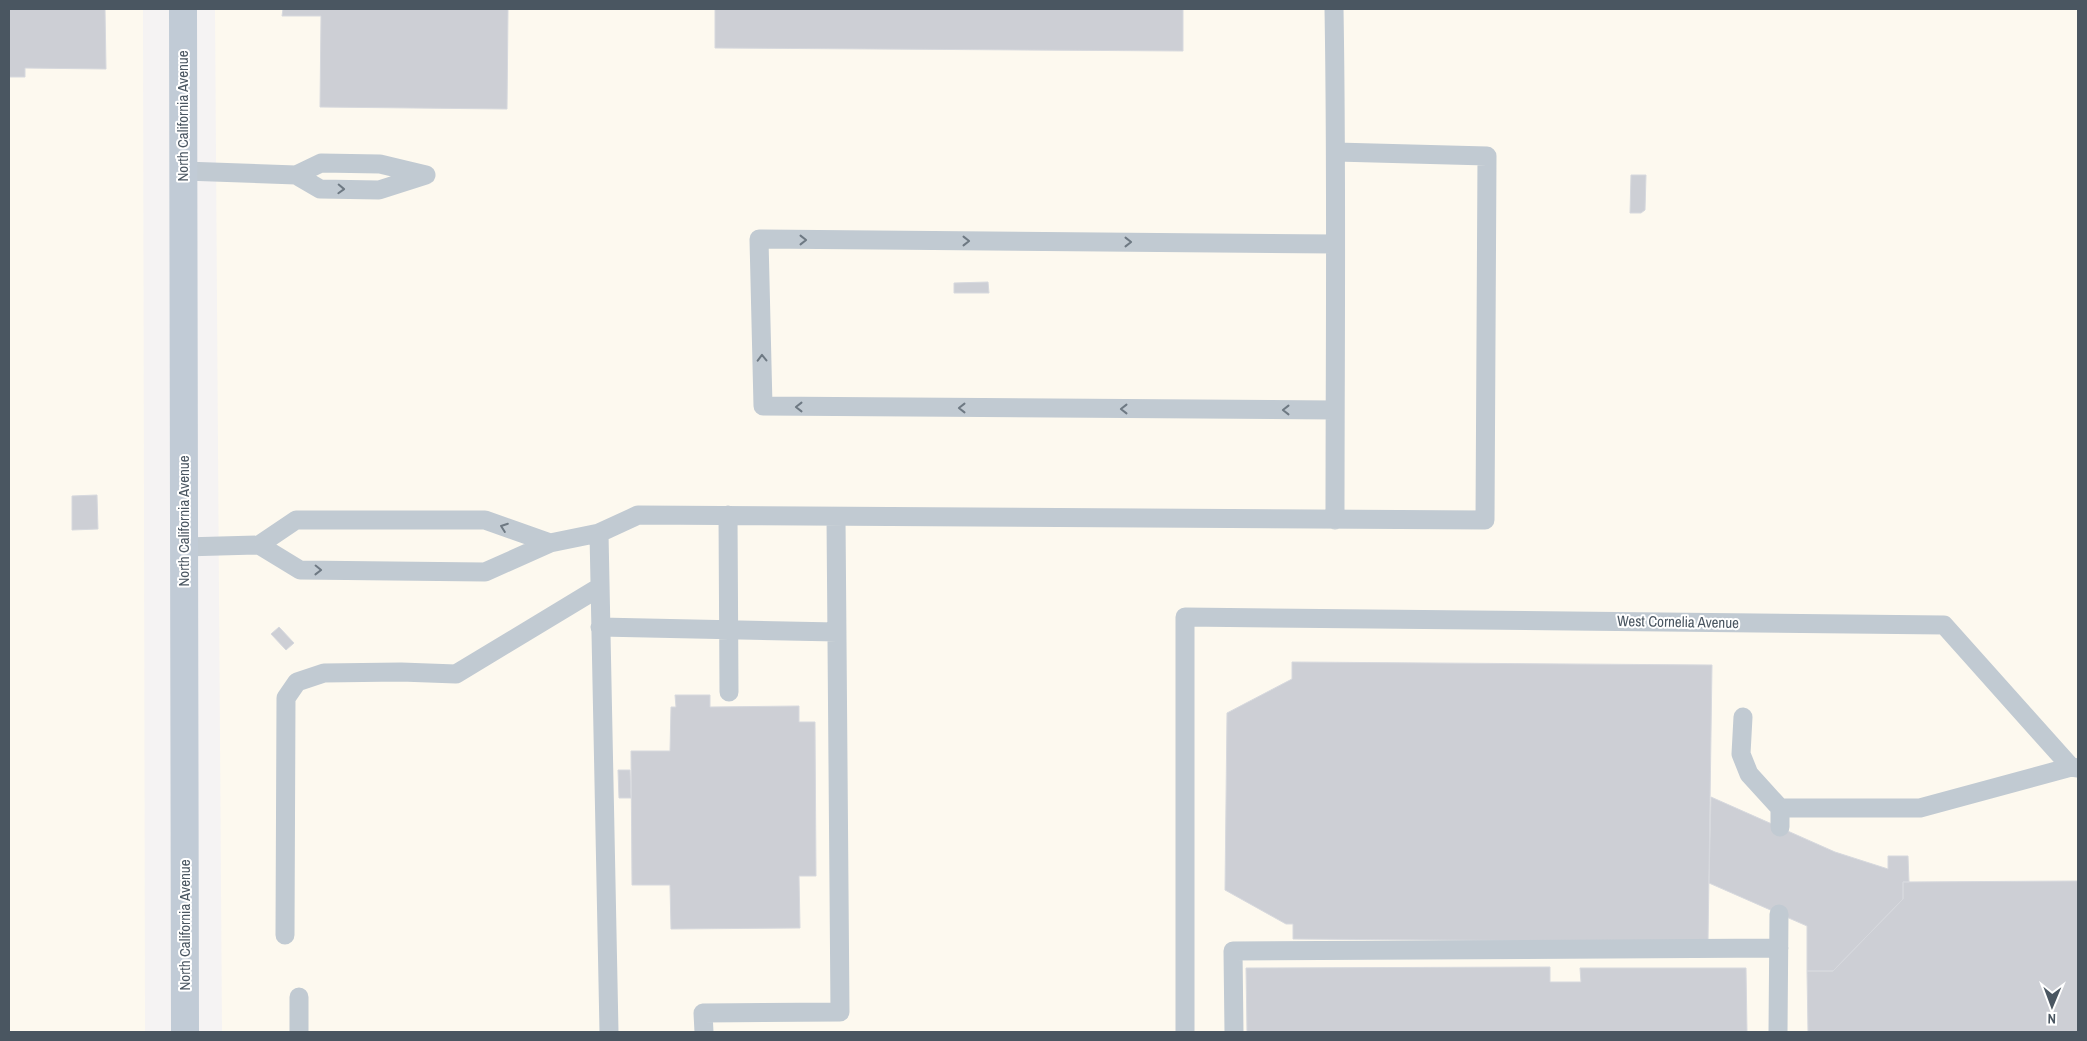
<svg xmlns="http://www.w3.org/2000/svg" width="2087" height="1041" font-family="'Archivo Narrow',sans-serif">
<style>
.commercial{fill:#fdf9ef}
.building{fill:#cdcfd5;stroke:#d7d9de}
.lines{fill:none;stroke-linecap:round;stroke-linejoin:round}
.lane{stroke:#c1cad2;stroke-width:19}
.secondary{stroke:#c1cbd6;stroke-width:28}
.oneway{stroke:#6e7983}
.labels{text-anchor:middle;stroke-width:4;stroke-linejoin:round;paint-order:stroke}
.street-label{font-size:15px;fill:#4a5661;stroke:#fff}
</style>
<rect width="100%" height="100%" fill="#f5f3f3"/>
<path class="commercial" d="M 9,9 L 143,9 L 145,1032 L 9,1032 Z
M 215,9 L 2078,9 L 2078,1032 L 222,1032 Z"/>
<path class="building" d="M 9,9 L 105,9 L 106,69 L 25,68 L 25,77 L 9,77 Z
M 283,9 L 508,9 L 507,109 L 320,107 L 321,16 L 282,16 Z
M 715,9 L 1183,9 L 1183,51 L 715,48 Z
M 1631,175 L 1646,175 L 1645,210 L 1641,213 L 1630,213 Z
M 988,282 L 989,293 L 954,293 L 954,283 Z
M 97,495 L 98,529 L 72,530 L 72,496 Z
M 279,627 L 294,643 L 286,650 L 271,634 Z
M 1292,662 L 1712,665 L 1708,942 L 1293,939 L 1293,924 L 1286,924 L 1225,890 L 1227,713 L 1292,679 Z
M 675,695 L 710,695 L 710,707 L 799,706 L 799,722 L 815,722 L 816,876 L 799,876 L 800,928 L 671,929 L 670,885 L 632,885 L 631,751 L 670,751 L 671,707 L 676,707 Z
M 618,770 L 630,770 L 631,798 L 619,798 Z
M 1711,797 L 1835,852 L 1888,869 L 1888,856 L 1908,856 L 1909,882 L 1903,882 L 1903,899 L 1833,971 L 1807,971 L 1807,926 L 1709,883 Z
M 2078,881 L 2078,1032 L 1808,1032 L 1807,971 L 1833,971 L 1903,899 L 1903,882 Z
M 1550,967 L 1550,982 L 1581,982 L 1580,968 L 1746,968 L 1747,1032 L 1247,1032 L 1246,968 Z"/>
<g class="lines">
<path class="lane" d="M 1334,9 C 1337,179 1335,349 1335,520
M 184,171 L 296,175 L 321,163 L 380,164 L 426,175
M 296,175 L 320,189 L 379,190 L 426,175
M 1334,244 L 759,239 L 763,406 L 1335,410
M 728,515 L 729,692
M 599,533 L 609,1032
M 259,545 L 300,570 L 485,572 L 550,543 L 599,533 L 638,515 L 1485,520 L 1487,156 L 1336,152
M 184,547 L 259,545 L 296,520 L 485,520 L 550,543
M 600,627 L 837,632
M 1743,717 L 1741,754 L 1749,774 L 1780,808
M 1780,827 L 1780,808 L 1920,808 L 2071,767 L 2078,768
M 285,935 L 286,698 L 297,682 L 324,673 L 401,672 L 456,674 L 600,587
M 299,1032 L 299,997
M 704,1032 L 703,1013 L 840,1012 L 836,517
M 1185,1032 L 1185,617 L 1944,625 L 2071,767
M 1234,1032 L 1233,951 L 1779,948
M 1778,1032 L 1779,914"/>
<path class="secondary" d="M 183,9 L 185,1032"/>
</g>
<defs><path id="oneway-chevron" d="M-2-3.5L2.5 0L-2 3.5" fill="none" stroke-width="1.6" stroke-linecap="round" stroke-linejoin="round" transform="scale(1.25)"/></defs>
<g class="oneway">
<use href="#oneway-chevron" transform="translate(341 189) rotate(2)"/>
<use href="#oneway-chevron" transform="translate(803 240)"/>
<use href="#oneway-chevron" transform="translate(966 241)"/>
<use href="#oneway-chevron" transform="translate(1128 242)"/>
<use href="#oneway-chevron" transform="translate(762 358) rotate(-91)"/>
<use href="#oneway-chevron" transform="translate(799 407) rotate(-180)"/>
<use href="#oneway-chevron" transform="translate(962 408) rotate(-180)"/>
<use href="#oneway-chevron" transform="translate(1124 409) rotate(-180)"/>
<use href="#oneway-chevron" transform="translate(1286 410) rotate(-180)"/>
<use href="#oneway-chevron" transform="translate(504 527) rotate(-160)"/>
<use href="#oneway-chevron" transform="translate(318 570) rotate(1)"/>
</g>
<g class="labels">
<g class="street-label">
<text transform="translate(183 116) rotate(-90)" y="5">North California Avenue</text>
<text transform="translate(184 521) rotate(-90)" y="5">North California Avenue</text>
<text transform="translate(1678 622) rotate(1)" y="5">West Cornelia Avenue</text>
<text transform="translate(185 925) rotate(-90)" y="5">North California Avenue</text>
</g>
</g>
<rect width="2087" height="1041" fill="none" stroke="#4a5661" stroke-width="20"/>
<g transform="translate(2052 1006) rotate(181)" stroke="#ffffff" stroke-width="4" paint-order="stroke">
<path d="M0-4L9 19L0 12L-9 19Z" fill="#4a5661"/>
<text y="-8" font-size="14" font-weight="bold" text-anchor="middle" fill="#4a5661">N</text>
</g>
</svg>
